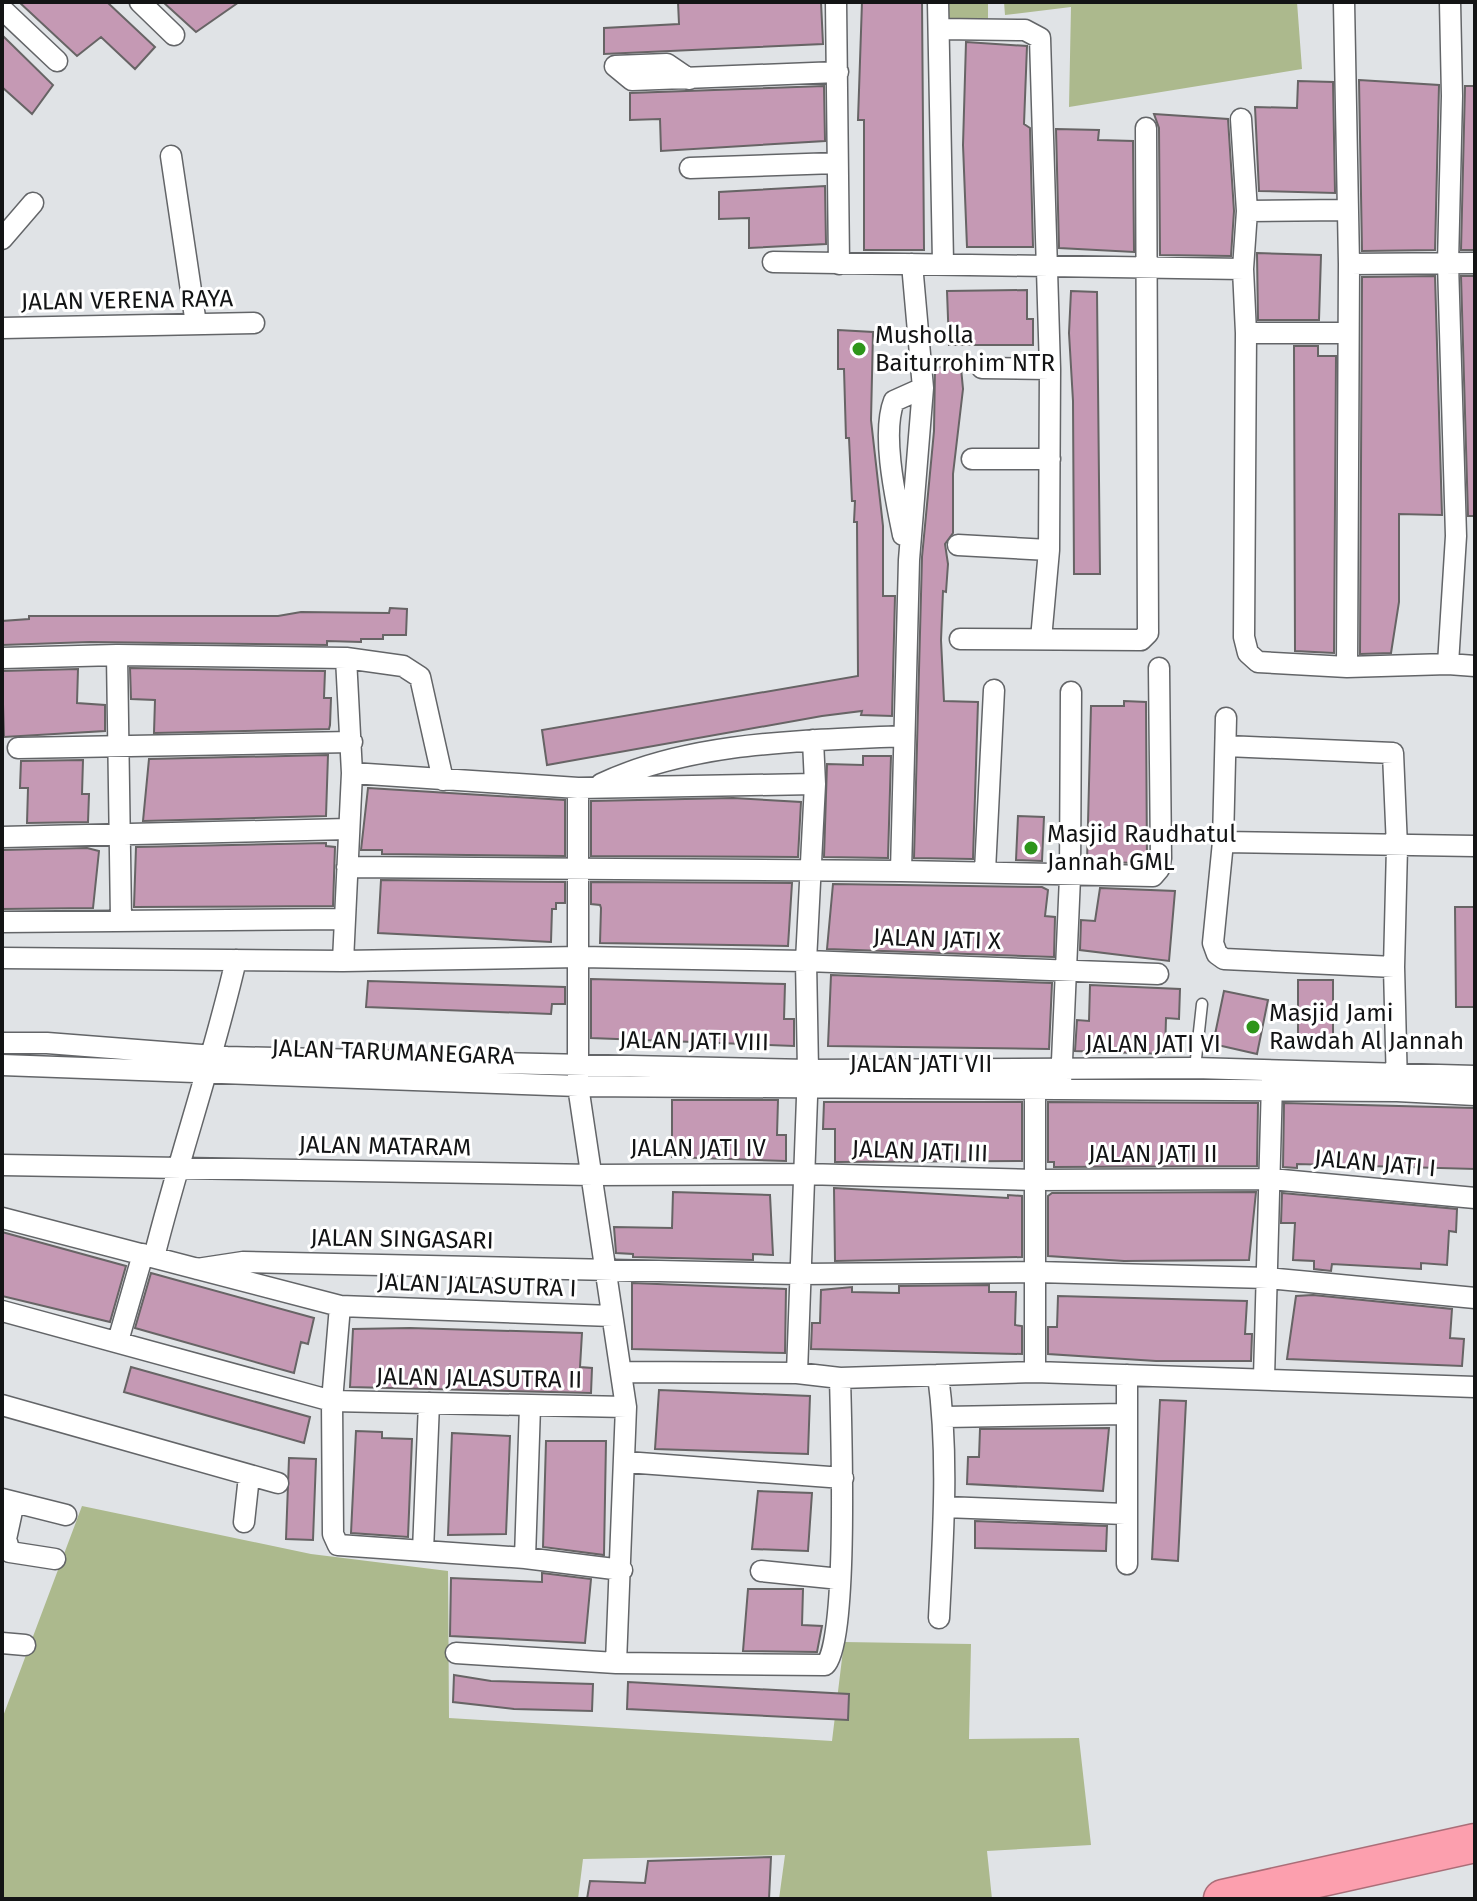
<svg xmlns="http://www.w3.org/2000/svg" width="1477" height="1901" font-family="'Fira Sans',sans-serif">
<style>
.green{fill:#acb98d}
.building{fill:#c599b4;stroke:#676465;stroke-width:2}
.lines{fill:none;stroke-linecap:round;stroke-linejoin:round}
.lane-casing{stroke:#636568;stroke-width:13}
.street-casing{stroke:#636568;stroke-width:23}
.highway-casing{stroke:#aa6e78;stroke-width:41}
.lane{stroke:#fff;stroke-width:10}
.street{stroke:#fff;stroke-width:20}
.highway{stroke:#fc9fae;stroke-width:38}
.poi-dot{fill:#2e951a;stroke:#fff;stroke-width:3}
.labels{text-anchor:middle;stroke-width:6;stroke-linejoin:round;paint-order:stroke}
.street-label{font-size:24px;fill:#131415;stroke:#fff}
.poi-label{font-size:24px;fill:#131415;stroke:#fff;text-anchor:start}
</style>
<rect width="100%" height="100%" fill="#e0e3e6"/>
<path class="green" d="M 947,2 L 988,2 L 988,19 L 947,19 Z
M 1004,2 L 1297,2 L 1302,69 L 1069,107 L 1071,7 L 1005,15 Z
M 82,1506 L 311,1554 L 448,1571 L 449,1718 L 832,1741 L 844,1642 L 971,1644 L 969,1739 L 1079,1738 L 1091,1845 L 987,1851 L 992,1899 L 779,1899 L 785,1855 L 583,1859 L 578,1899 L 2,1899 L 2,1719 Z"/>
<path class="building" d="M 19,2 L 107,2 L 155,47 L 135,69 L 101,37 L 77,56 Z
M 163,2 L 239,2 L 196,32 Z
M 678,2 L 821,2 L 823,44 L 604,54 L 604,28 L 679,24 Z
M 862,2 L 922,2 L 924,250 L 864,250 L 864,120 L 858,120 Z
M 2,35 L 53,85 L 32,114 L 2,87 Z
M 966,42 L 1027,46 L 1024,124 L 1030,128 L 1033,247 L 967,247 L 963,145 Z
M 1359,80 L 1439,85 L 1435,250 L 1362,251 Z
M 1298,81 L 1333,82 L 1335,193 L 1259,191 L 1255,107 L 1297,108 Z
M 824,86 L 825,141 L 661,151 L 660,119 L 630,120 L 630,93 Z
M 1465,86 L 1475,86 L 1475,250 L 1461,250 Z
M 1154,114 L 1228,119 L 1234,211 L 1231,256 L 1160,255 L 1159,128 Z
M 1056,129 L 1099,130 L 1098,140 L 1133,141 L 1134,252 L 1059,248 Z
M 825,186 L 826,244 L 749,248 L 749,218 L 719,219 L 719,192 Z
M 1257,253 L 1321,255 L 1319,320 L 1258,320 Z
M 1435,276 L 1442,515 L 1399,514 L 1399,602 L 1391,653 L 1360,654 L 1362,277 Z
M 1461,276 L 1475,276 L 1475,516 L 1468,516 Z
M 1027,290 L 1027,319 L 1033,319 L 1033,345 L 949,345 L 947,291 Z
M 1071,291 L 1097,292 L 1100,574 L 1074,574 L 1073,401 L 1069,333 Z
M 838,330 L 873,332 L 871,420 L 883,526 L 883,596 L 895,596 L 892,716 L 861,715 L 862,711 L 822,716 L 547,765 L 542,730 L 858,676 L 857,522 L 854,522 L 855,501 L 852,501 L 849,438 L 846,438 L 844,369 L 838,369 Z
M 1294,346 L 1318,346 L 1318,356 L 1336,356 L 1334,653 L 1295,651 Z
M 935,367 L 961,368 L 963,389 L 953,474 L 953,533 L 945,544 L 948,564 L 946,592 L 943,591 L 941,640 L 944,701 L 978,702 L 973,859 L 914,858 L 922,557 L 934,431 Z
M 390,608 L 407,609 L 406,635 L 383,635 L 383,639 L 361,639 L 361,642 L 327,641 L 327,645 L 90,642 L 2,645 L 2,621 L 29,619 L 29,616 L 278,616 L 301,612 L 389,613 Z
M 130,668 L 325,671 L 324,698 L 331,698 L 330,725 L 329,729 L 154,733 L 155,700 L 131,699 Z
M 78,669 L 77,703 L 105,705 L 105,731 L 4,737 L 2,671 Z
M 1124,701 L 1146,702 L 1147,863 L 1087,862 L 1091,706 L 1124,706 Z
M 328,755 L 326,816 L 143,821 L 149,759 Z
M 863,756 L 891,756 L 888,858 L 824,857 L 827,764 L 863,765 Z
M 83,760 L 82,794 L 89,794 L 88,822 L 27,823 L 28,788 L 20,788 L 21,761 Z
M 368,788 L 565,800 L 565,856 L 382,854 L 382,850 L 361,850 Z
M 733,798 L 801,802 L 798,857 L 591,856 L 591,801 Z
M 1018,816 L 1044,817 L 1042,861 L 1016,860 Z
M 326,843 L 326,846 L 335,847 L 333,906 L 134,907 L 136,847 Z
M 87,848 L 99,851 L 93,908 L 2,909 L 3,850 Z
M 381,880 L 565,882 L 565,903 L 556,903 L 556,909 L 552,909 L 551,942 L 378,933 Z
M 591,882 L 792,883 L 788,946 L 600,943 L 601,908 L 600,905 L 591,904 Z
M 833,884 L 1042,887 L 1048,890 L 1045,916 L 1055,917 L 1054,957 L 827,949 Z
M 1100,888 L 1175,891 L 1169,961 L 1080,950 L 1081,920 L 1095,921 Z
M 1455,907 L 1475,907 L 1475,1007 L 1456,1007 Z
M 831,975 L 1052,983 L 1049,1049 L 828,1046 Z
M 591,979 L 785,984 L 784,1019 L 794,1019 L 794,1046 L 591,1038 Z
M 1298,980 L 1333,980 L 1333,1046 L 1298,1046 Z
M 368,981 L 565,987 L 565,1004 L 552,1004 L 551,1014 L 366,1007 Z
M 1090,985 L 1180,989 L 1179,1019 L 1166,1018 L 1165,1054 L 1075,1051 L 1077,1020 L 1089,1021 Z
M 1224,991 L 1268,1000 L 1257,1054 L 1213,1044 Z
M 672,1100 L 778,1100 L 777,1135 L 786,1135 L 786,1161 L 672,1157 Z
M 824,1102 L 1022,1102 L 1022,1161 L 835,1162 L 835,1129 L 823,1129 Z
M 1048,1102 L 1258,1103 L 1257,1166 L 1054,1167 L 1054,1162 L 1048,1162 Z
M 1284,1103 L 1475,1108 L 1475,1169 L 1297,1164 L 1297,1168 L 1283,1167 Z
M 834,1188 L 1008,1198 L 1008,1195 L 1022,1196 L 1022,1257 L 835,1261 Z
M 673,1192 L 770,1195 L 773,1255 L 753,1254 L 753,1260 L 633,1257 L 633,1254 L 616,1253 L 614,1227 L 672,1228 Z
M 1256,1192 L 1249,1260 L 1124,1261 L 1048,1256 L 1048,1196 L 1052,1193 Z
M 1282,1193 L 1457,1209 L 1456,1232 L 1449,1231 L 1447,1265 L 1421,1263 L 1421,1269 L 1332,1264 L 1331,1271 L 1314,1269 L 1314,1261 L 1293,1260 L 1295,1223 L 1281,1223 Z
M 2,1232 L 126,1266 L 110,1322 L 2,1296 Z
M 151,1273 L 314,1318 L 308,1344 L 301,1342 L 294,1373 L 135,1328 Z
M 632,1283 L 786,1289 L 785,1353 L 632,1349 Z
M 989,1285 L 989,1292 L 1016,1292 L 1015,1325 L 1022,1326 L 1022,1354 L 811,1349 L 812,1323 L 820,1323 L 821,1290 L 852,1287 L 852,1292 L 899,1293 L 899,1286 Z
M 1313,1295 L 1452,1309 L 1450,1338 L 1464,1339 L 1462,1366 L 1287,1359 L 1296,1296 Z
M 1058,1296 L 1247,1301 L 1245,1334 L 1252,1334 L 1251,1361 L 1156,1361 L 1048,1354 L 1048,1327 L 1057,1327 Z
M 410,1328 L 582,1333 L 580,1367 L 592,1368 L 591,1393 L 350,1387 L 353,1329 Z
M 131,1367 L 310,1417 L 304,1443 L 124,1392 Z
M 659,1390 L 810,1396 L 808,1454 L 655,1449 Z
M 1160,1400 L 1186,1401 L 1178,1561 L 1152,1559 Z
M 1109,1428 L 1103,1491 L 967,1484 L 968,1457 L 979,1457 L 980,1429 Z
M 356,1431 L 382,1432 L 382,1438 L 412,1439 L 408,1537 L 351,1533 Z
M 452,1433 L 510,1436 L 506,1534 L 448,1535 Z
M 546,1441 L 606,1441 L 604,1555 L 543,1547 Z
M 289,1458 L 316,1459 L 313,1540 L 286,1539 Z
M 758,1491 L 812,1493 L 808,1551 L 752,1549 Z
M 975,1521 L 1107,1526 L 1106,1551 L 975,1548 Z
M 542,1573 L 591,1579 L 585,1643 L 450,1636 L 451,1578 L 542,1582 Z
M 748,1589 L 803,1589 L 802,1625 L 822,1626 L 817,1652 L 743,1651 Z
M 454,1675 L 491,1681 L 593,1684 L 592,1711 L 514,1709 L 453,1702 Z
M 628,1682 L 849,1694 L 848,1720 L 627,1709 Z
M 771,1857 L 769,1899 L 587,1899 L 590,1881 L 645,1883 L 648,1861 Z"/>
<g class="lines">
<defs>
<path id="lane" d="M 1195,1068 L 1202,1004"/>
<path id="street" d="M 140,2 L 174,35
M 836,2 L 839,264
M 938,2 L 943,262
M 1344,2 L 1349,264 L 1347,667
M 2,9 L 57,61
M 940,29 L 1025,30 L 1040,38 L 1050,369 L 1049,550 L 1041,639
M 689,79 L 667,64 L 615,66 L 632,80 L 838,72
M 1241,119 L 1247,211 L 1243,269 L 1246,333 L 1244,637 L 1248,653 L 1258,662 L 1347,667 L 1448,664 L 1456,536 L 1448,263 L 1452,96 L 1450,2
M 171,156 L 196,324
M 690,168 L 836,163
M 1247,211 L 1346,210
M 2,239 L 33,203
M 773,262 L 1243,269
M 1349,264 L 1475,263
M 2,328 L 254,323
M 1246,333 L 1348,333
M 982,368 L 1050,369
M 972,459 L 1050,459
M 903,535 C 896,500 881,434 894,401 L 923,388
M 958,545 L 1049,550
M 960,639 L 1141,640 L 1148,633 L 1146,128
M 117,655 L 121,919
M 2,658 L 117,655 L 346,658 L 352,773 L 343,961 L 580,957 L 806,961 L 1158,974
M 346,658 L 403,666 L 420,677 L 443,780
M 1448,664 L 1475,666
M 1226,718 L 1223,842 L 1213,943 L 1217,954 L 1224,959 L 1394,967
M 1226,746 L 1393,753 L 1397,847 L 1394,967 L 1397,1087
M 18,748 L 352,742
M 352,773 L 578,788 L 815,784
M 601,784 C 692,741 804,741 903,736
M 578,788 L 578,1086 L 626,1407 L 616,1663
M 2,837 L 348,829
M 1223,842 L 1475,846
M 347,867 L 901,871 L 1153,876 L 1159,869 L 1161,858 L 1159,668
M 901,871 L 909,560 L 923,388 L 912,264
M 985,871 L 994,690
M 2,922 L 345,919
M 2,958 L 343,961
M 2,1043 L 47,1043 L 227,1057 L 808,1070 L 1195,1068 L 1475,1076
M 2,1065 L 578,1086 L 1397,1091 L 1475,1095
M 1035,1077 L 1035,1372
M 1061,1084 L 1070,877 L 1071,692
M 2,1165 L 593,1175 L 803,1174 L 1036,1180 L 1271,1179 L 1475,1198
M 2,1218 L 340,1306 L 612,1316
M 154,1257 C 179,1157 213,1060 236,960
M 197,1269 L 243,1262 L 288,1263 L 799,1274 L 1036,1272 L 1268,1278 L 1475,1298
M 340,1306 L 332,1401 L 333,1534 L 338,1545 L 525,1558 L 622,1570
M 2,1311 L 332,1401 L 626,1407
M 118,1341 L 143,1254
M 623,1372 L 797,1373 L 840,1378 L 1035,1372 L 1475,1387
M 797,1373 L 808,1070 L 806,961 L 815,784 L 813,740
M 938,1375 C 949,1456 943,1537 939,1618
M 1127,1375 L 1127,1564
M 1264,1378 L 1272,1082
M 2,1405 L 278,1483
M 944,1417 L 1125,1414
M 626,1462 L 843,1478
M 2,1499 L 66,1515
M 14,1502 L 6,1539 L 10,1552 L 55,1559
M 944,1507 L 1125,1514
M 244,1522 L 249,1476
M 423,1551 L 429,1403
M 525,1558 L 530,1406
M 761,1571 L 840,1579
M 2,1643 L 25,1645
M 456,1653 L 616,1663 L 825,1665 C 849,1643 841,1421 840,1378"/>
<path id="highway" d="M 1223,1899 L 1475,1843"/>
</defs>
<use href="#lane" class="lane-casing"/>
<use href="#street" class="street-casing"/>
<use href="#highway" class="highway-casing"/>
<use href="#lane" class="lane"/>
<use href="#street" class="street"/>
<use href="#highway" class="highway"/>
</g>
<g class="poi-dot">
<circle cx="859" cy="349" r="8"/>
<circle cx="1031" cy="848" r="8"/>
<circle cx="1253" cy="1027" r="8"/>
</g>
<g class="labels">
<g class="street-label">
<text transform="translate(127 300) rotate(-1)" y="8">JALAN VERENA RAYA</text>
<text transform="translate(937 939) rotate(2)" y="8">JALAN JATI X</text>
<text transform="translate(694 1041) rotate(1)" y="8">JALAN JATI VIII</text>
<text x="1153" y="1052">JALAN JATI VI</text>
<text transform="translate(393 1052) rotate(2)" y="8">JALAN TARUMANEGARA</text>
<text x="921" y="1072">JALAN JATI VII</text>
<text transform="translate(385 1146) rotate(1)" y="8">JALAN MATARAM</text>
<text x="698" y="1156">JALAN JATI IV</text>
<text transform="translate(920 1151) rotate(2)" y="8">JALAN JATI III</text>
<text x="1153" y="1162">JALAN JATI II</text>
<text transform="translate(1375 1163) rotate(5)" y="8">JALAN JATI I</text>
<text transform="translate(402 1239) rotate(1)" y="8">JALAN SINGASARI</text>
<text transform="translate(477 1285) rotate(2)" y="8">JALAN JALASUTRA I</text>
<text transform="translate(479 1378) rotate(1)" y="8">JALAN JALASUTRA II</text>
</g>
<g class="poi-label">
<text x="875" y="343">Musholla<tspan x="875" dy="28">Baiturrohim NTR</tspan></text>
<text x="1047" y="842">Masjid Raudhatul<tspan x="1047" dy="28">Jannah GML</tspan></text>
<text x="1269" y="1021">Masjid Jami<tspan x="1269" dy="28">Rawdah Al Jannah</tspan></text>
</g>
</g>
<rect width="1477" height="1901" fill="none" stroke="#131415" stroke-width="8"/>
</svg>
